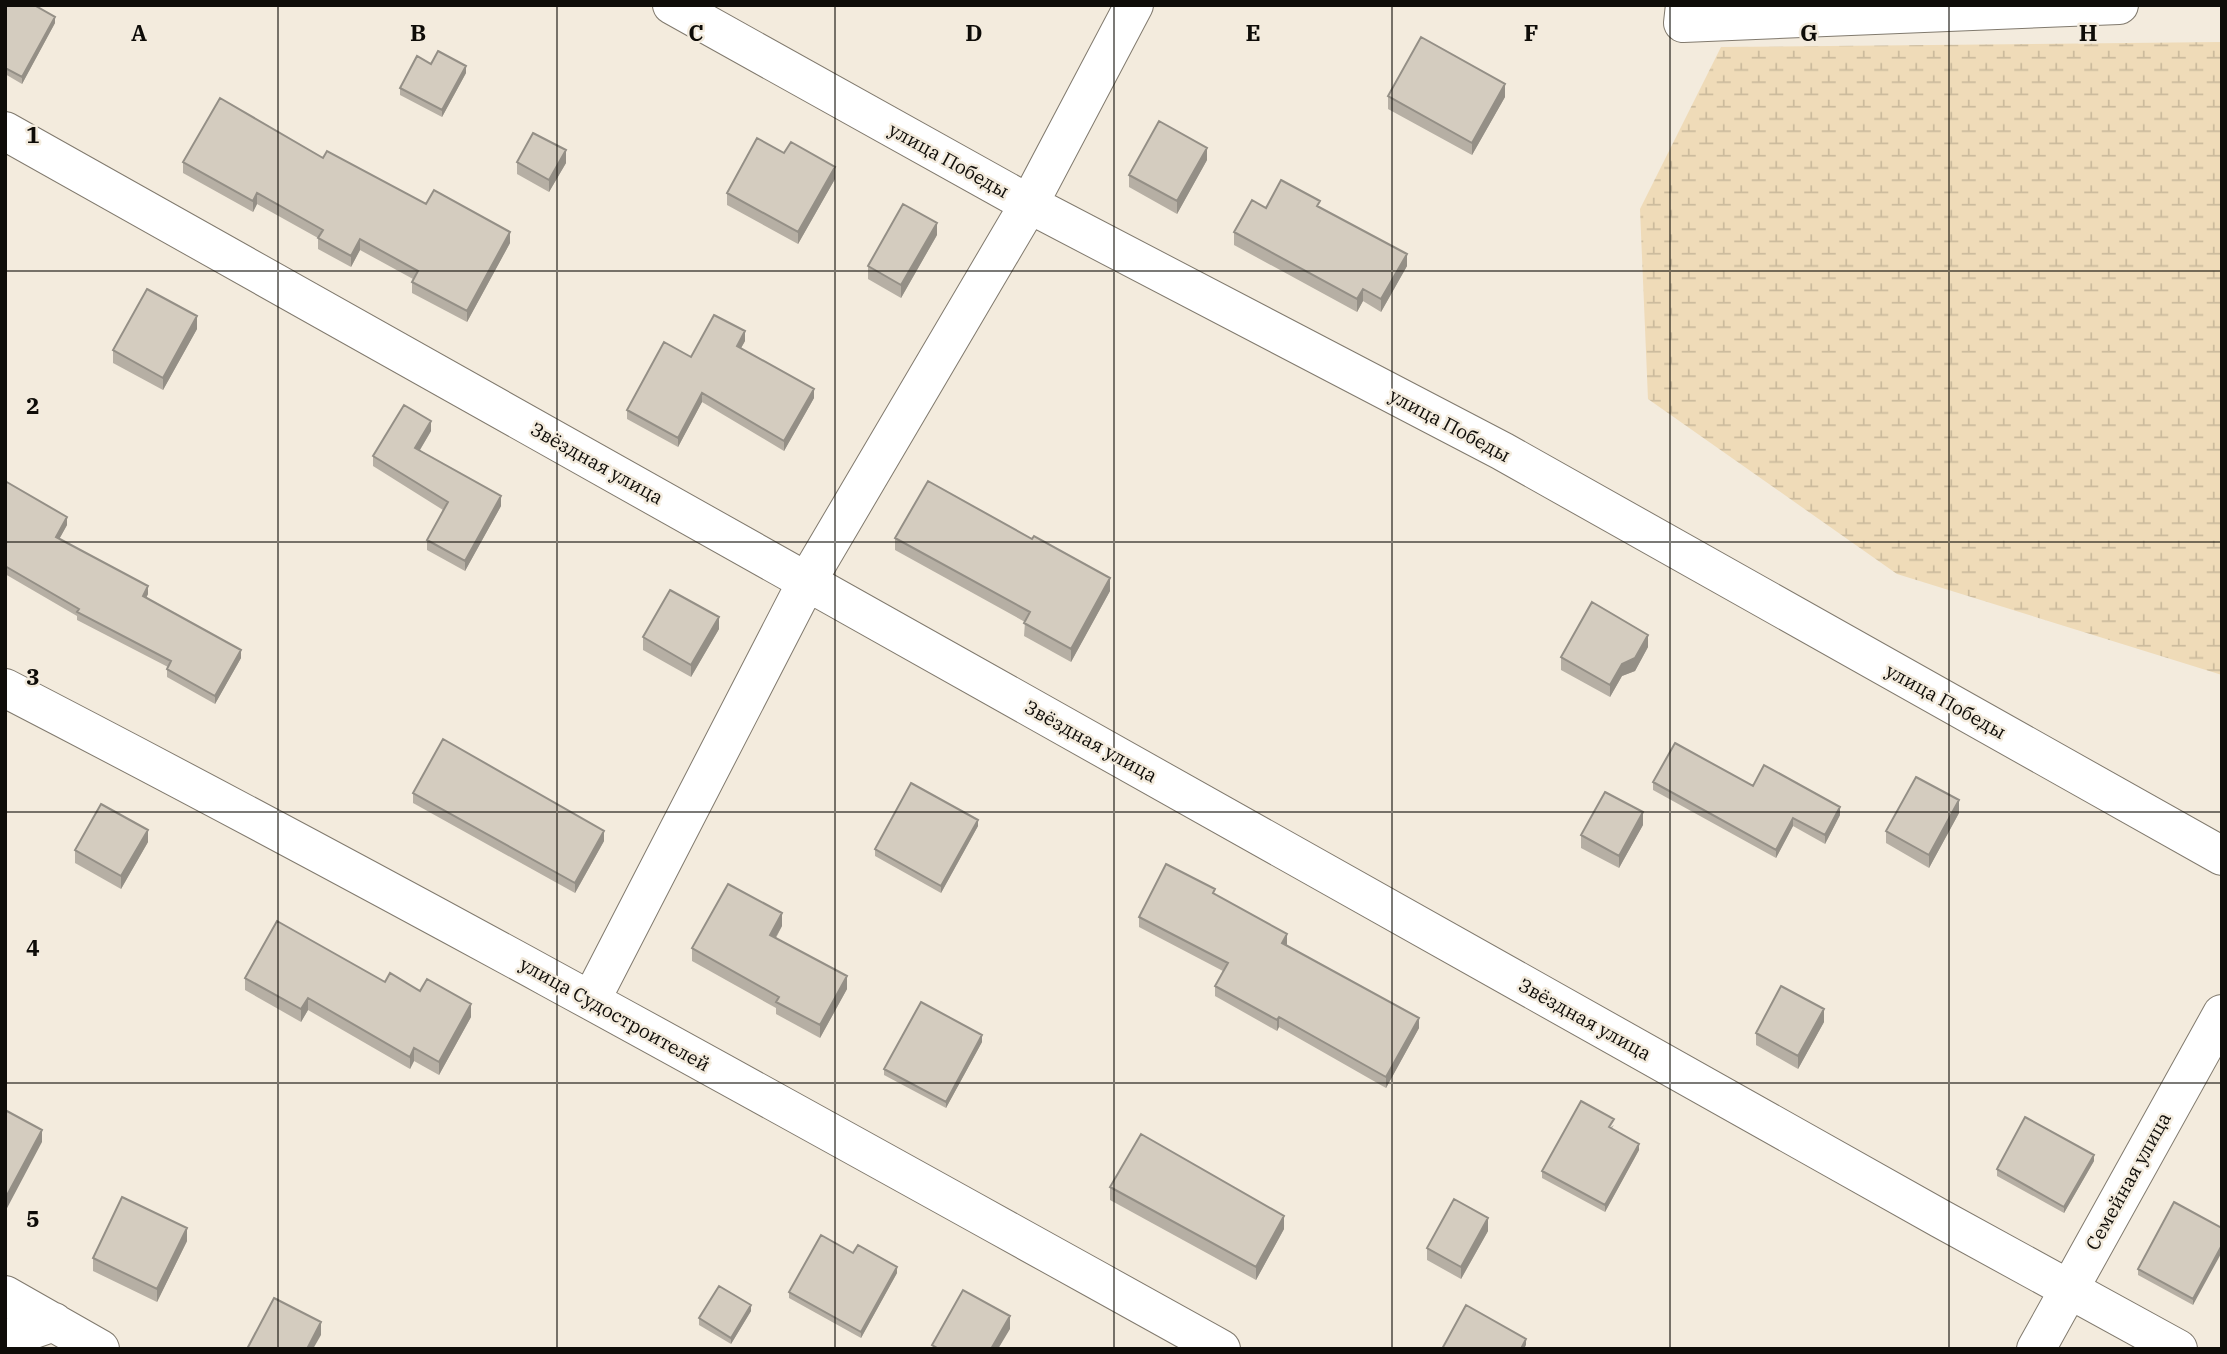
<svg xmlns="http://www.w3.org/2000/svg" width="2227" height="1354" font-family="'IBM Plex Serif',serif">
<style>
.wetland{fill:url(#wetland-marsh)}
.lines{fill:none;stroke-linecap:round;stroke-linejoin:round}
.street-casing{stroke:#817a6e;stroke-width:40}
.street{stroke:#fff;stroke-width:38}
.wall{fill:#b6afa4}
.shaded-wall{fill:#948f86}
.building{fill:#d4ccbf;stroke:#948f86;stroke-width:2}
.grid{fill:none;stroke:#0e0c08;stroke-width:2;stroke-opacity:0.55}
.labels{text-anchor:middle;stroke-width:5;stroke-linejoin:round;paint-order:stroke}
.street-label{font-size:19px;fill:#0e0c08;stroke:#f3ebdd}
.grid-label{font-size:23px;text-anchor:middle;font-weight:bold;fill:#0e0c08;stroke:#f3ebdd;stroke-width:5;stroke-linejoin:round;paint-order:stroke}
</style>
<defs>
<pattern id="wetland-marsh" width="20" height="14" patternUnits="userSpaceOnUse" patternTransform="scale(1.75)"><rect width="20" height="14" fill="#efdbb8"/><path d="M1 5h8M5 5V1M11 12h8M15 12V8" fill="none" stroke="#ccbb9d"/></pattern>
</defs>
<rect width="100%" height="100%" fill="#f3ebdd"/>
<path class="wetland" d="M 2222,42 L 2222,675 L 1897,574 L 1648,399 L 1640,209 L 1721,47 Z"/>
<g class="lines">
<defs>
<path id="street" d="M 672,5 L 1029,204 L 1502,451 L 2222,856
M 1685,5 L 1683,23 L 2119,5
M 5,131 L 1941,1219 L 2178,1349
M 5,688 C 415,900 817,1125 1221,1349
M 591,1000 L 807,581 L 1029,204 L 1134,5
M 5,1295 L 100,1349
M 5,1339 L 54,1322
M 2036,1349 L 2222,1014"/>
</defs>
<use href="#street" class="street-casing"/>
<use href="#street" class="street"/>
</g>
<path class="wall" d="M 5,5 L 55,23 L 22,84 L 5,74 Z
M 466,73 L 442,117 L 400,95 L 400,88 Z
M 1388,96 L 1505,97 L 1472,155 L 1388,109 Z
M 323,158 L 510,243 L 467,322 L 412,293 L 412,282 L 413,279 L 360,250 L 351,267 L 318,249 L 318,238 L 257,204 L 253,212 L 183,173 L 183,162 Z
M 1207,160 L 1177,214 L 1129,187 L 1129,175 Z
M 517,162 L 566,163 L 549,192 L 517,174 Z
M 835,179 L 798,244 L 727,205 L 727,193 Z
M 1320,207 L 1407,266 L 1381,312 L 1363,301 L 1357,312 L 1234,245 L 1234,232 L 1266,208 Z
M 937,235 L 901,298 L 868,279 L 868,266 Z
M 197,329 L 163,390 L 113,363 L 113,350 Z
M 745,341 L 741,348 L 814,398 L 784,451 L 702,402 L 678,447 L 627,419 L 627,410 L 691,357 Z
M 431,431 L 420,450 L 501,506 L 465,571 L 427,550 L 427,540 L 443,510 L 373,466 L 373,456 Z
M 5,481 L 67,525 L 59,539 L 148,594 L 146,598 L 241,658 L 215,704 L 167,677 L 167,669 L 168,667 L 77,620 L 77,616 L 5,574 Z
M 895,538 L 1110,591 L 1071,662 L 1024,636 L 1025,622 L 895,550 Z
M 719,629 L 691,677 L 643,650 L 643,637 Z
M 1648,647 L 1635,671 L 1622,676 L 1610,697 L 1561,670 L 1561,657 Z
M 1653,782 L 1753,786 L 1840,815 L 1825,844 L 1793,826 L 1776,858 L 1653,790 Z
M 413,793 L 604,841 L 575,893 L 413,803 Z
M 1959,813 L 1929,868 L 1886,843 L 1886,831 Z
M 1643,825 L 1619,868 L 1581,848 L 1581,835 Z
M 978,826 L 941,893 L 875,856 L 875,849 Z
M 148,842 L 121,889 L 75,863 L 75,850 Z
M 1215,895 L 1287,944 L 1286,945 L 1419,1028 L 1386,1088 L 1279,1027 L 1277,1031 L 1215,996 L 1215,986 L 1223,971 L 1139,927 L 1139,917 Z
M 782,926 L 776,938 L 847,989 L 820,1038 L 776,1014 L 776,1008 L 692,961 L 692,948 Z
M 245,978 L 385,982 L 420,991 L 471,1017 L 439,1075 L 414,1061 L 410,1069 L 308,1010 L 301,1022 L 245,990 Z
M 1824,1022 L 1798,1069 L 1756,1045 L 1756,1033 Z
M 982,1042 L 946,1108 L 884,1075 L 884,1069 Z
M 1614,1125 L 1612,1128 L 1639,1150 L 1605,1212 L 1542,1178 L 1542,1171 Z
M 2094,1161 L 2064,1213 L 1997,1176 L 1997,1169 Z
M 1110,1187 L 1284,1229 L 1256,1280 L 1110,1200 Z
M 2222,1228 L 2193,1305 L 2138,1275 L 2138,1269 Z
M 1488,1231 L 1461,1279 L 1427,1260 L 1427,1248 Z
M 187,1241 L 157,1302 L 93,1271 L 93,1258 Z
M 853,1253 L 897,1273 L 861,1338 L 789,1298 L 789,1292 Z
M 751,1311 L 731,1344 L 699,1325 L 699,1318 Z"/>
<path class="shaded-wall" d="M 55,17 L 55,23 L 22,84 L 22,77 Z
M 466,66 L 466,73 L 442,117 L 442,110 Z
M 1505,84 L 1505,97 L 1472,155 L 1472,143 Z
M 1207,148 L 1207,160 L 1177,214 L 1177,201 Z
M 566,150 L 566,163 L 549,192 L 549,180 Z
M 835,167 L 835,179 L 798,244 L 798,232 Z
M 257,193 L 257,204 L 253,212 L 253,201 Z
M 937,223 L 937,235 L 901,298 L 901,285 Z
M 510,232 L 510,243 L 467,322 L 467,311 Z
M 360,239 L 360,250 L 351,267 L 351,256 Z
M 1407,254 L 1407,266 L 1381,312 L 1381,299 Z
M 1363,289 L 1363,301 L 1357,312 L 1357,299 Z
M 197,316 L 197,329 L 163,390 L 163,378 Z
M 745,331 L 745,341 L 737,355 L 737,346 Z
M 814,389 L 814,398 L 784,451 L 784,441 Z
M 702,393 L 702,402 L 678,447 L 678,438 Z
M 431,421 L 431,431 L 415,458 L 415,448 Z
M 501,496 L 501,506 L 465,571 L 465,561 Z
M 67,517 L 67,525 L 56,545 L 56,537 Z
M 1110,578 L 1110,591 L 1071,662 L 1071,649 Z
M 148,586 L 148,594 L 143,604 L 143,596 Z
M 719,617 L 719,629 L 691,677 L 691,665 Z
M 1648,635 L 1648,647 L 1635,671 L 1622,676 L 1610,697 L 1610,685 L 1622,664 Z
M 241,650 L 241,658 L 215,704 L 215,696 Z
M 1959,800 L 1959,813 L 1929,868 L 1929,855 Z
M 1840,807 L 1840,815 L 1825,844 L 1825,835 Z
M 1643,812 L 1643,825 L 1619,868 L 1619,856 Z
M 1793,818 L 1793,826 L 1776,858 L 1776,850 Z
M 978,820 L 978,826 L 941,893 L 941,886 Z
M 148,830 L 148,842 L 121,889 L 121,876 Z
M 604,831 L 604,841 L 575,893 L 575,883 Z
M 782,913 L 782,926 L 770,947 L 770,935 Z
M 1287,934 L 1287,944 L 1282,953 L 1282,943 Z
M 847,976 L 847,989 L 820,1038 L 820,1025 Z
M 308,998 L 308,1010 L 301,1022 L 301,1009 Z
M 471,1004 L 471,1017 L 439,1075 L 439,1062 Z
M 1824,1009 L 1824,1022 L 1798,1069 L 1798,1056 Z
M 1279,1017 L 1279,1027 L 1277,1031 L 1277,1020 Z
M 1419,1018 L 1419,1028 L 1386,1088 L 1386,1077 Z
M 982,1035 L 982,1042 L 946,1108 L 946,1102 Z
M 414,1048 L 414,1061 L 410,1069 L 410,1057 Z
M 42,1130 L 42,1142 L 5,1212 L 5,1199 Z
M 1639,1144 L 1639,1150 L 1605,1212 L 1605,1205 Z
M 2094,1155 L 2094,1161 L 2064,1213 L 2064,1207 Z
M 1284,1216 L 1284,1229 L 1256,1280 L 1256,1267 Z
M 1488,1218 L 1488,1231 L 1461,1279 L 1461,1267 Z
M 187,1228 L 187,1241 L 157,1302 L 157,1289 Z
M 2222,1245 L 2222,1252 L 2193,1305 L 2193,1299 Z
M 897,1267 L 897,1273 L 861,1338 L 861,1332 Z
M 751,1305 L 751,1311 L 731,1344 L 731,1338 Z
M 1010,1316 L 1010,1329 L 998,1349 L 991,1349 Z
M 321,1322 L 321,1335 L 313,1349 L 307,1349 Z
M 1526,1339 L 1526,1345 L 1524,1349 L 1521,1349 Z"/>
<path class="building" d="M 5,5 L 34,5 L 55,17 L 22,77 L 5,68 Z
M 1421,37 L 1505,84 L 1472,143 L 1388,96 Z
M 438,51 L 466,66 L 442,110 L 400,88 L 417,56 L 431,64 Z
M 220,98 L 323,158 L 327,151 L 426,204 L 434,190 L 510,232 L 467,311 L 412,282 L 418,271 L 360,239 L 351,256 L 318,238 L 323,230 L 257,193 L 253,201 L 183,162 Z
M 1159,121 L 1207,148 L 1177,201 L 1129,175 Z
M 533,133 L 566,150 L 549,180 L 517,162 Z
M 757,138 L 784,153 L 791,142 L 835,167 L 798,232 L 727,193 Z
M 1281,180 L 1320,201 L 1317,206 L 1407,254 L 1381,299 L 1363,289 L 1357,299 L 1234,232 L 1252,200 L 1266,208 Z
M 903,204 L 937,223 L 901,285 L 868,266 Z
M 147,289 L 197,316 L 163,378 L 113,350 Z
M 714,315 L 745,331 L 737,346 L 814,389 L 784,441 L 702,393 L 678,438 L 627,410 L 664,342 L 691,357 Z
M 404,405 L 431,421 L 415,448 L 501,496 L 465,561 L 427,540 L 448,502 L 373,456 Z
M 5,481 L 67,517 L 56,537 L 148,586 L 143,596 L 241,650 L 215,696 L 167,669 L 171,661 L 77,612 L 79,609 L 5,566 Z
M 928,481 L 1032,539 L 1034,536 L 1110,578 L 1071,649 L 1024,623 L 1030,612 L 895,538 Z
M 670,590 L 719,617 L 691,665 L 643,637 Z
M 1592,602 L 1648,635 L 1635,658 L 1622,664 L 1610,685 L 1561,657 Z
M 443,739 L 604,831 L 575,883 L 413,793 Z
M 1675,743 L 1753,786 L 1764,765 L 1840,807 L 1825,835 L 1793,818 L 1776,850 L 1653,782 Z
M 1916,777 L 1959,800 L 1929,855 L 1886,831 Z
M 911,783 L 978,820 L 941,886 L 875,849 Z
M 1605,792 L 1643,812 L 1619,856 L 1581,835 Z
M 101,804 L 148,830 L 121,876 L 75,850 Z
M 1166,864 L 1215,889 L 1213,893 L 1287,934 L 1282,943 L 1419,1018 L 1386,1077 L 1279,1017 L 1277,1020 L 1215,986 L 1228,963 L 1139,917 Z
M 728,884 L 782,913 L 770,935 L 847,976 L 820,1025 L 776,1002 L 779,997 L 692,948 Z
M 277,921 L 385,982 L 390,973 L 420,991 L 427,979 L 471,1004 L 439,1062 L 414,1048 L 410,1057 L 308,998 L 301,1009 L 245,978 Z
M 1781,986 L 1824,1009 L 1798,1056 L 1756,1033 Z
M 921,1002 L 982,1035 L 946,1102 L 884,1069 Z
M 1581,1101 L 1614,1119 L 1609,1127 L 1639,1144 L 1605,1205 L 1542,1171 Z
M 5,1110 L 42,1130 L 5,1199 Z
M 2025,1117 L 2094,1155 L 2064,1207 L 1997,1169 Z
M 1141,1134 L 1284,1216 L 1256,1267 L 1110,1187 Z
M 122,1197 L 187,1228 L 157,1289 L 93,1258 Z
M 1454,1199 L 1488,1218 L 1461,1267 L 1427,1248 Z
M 2174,1202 L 2222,1228 L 2222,1245 L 2193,1299 L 2138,1269 Z
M 821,1235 L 853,1253 L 858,1245 L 897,1267 L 861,1332 L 789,1292 Z
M 719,1286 L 751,1305 L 731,1338 L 699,1318 Z
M 963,1290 L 1010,1316 L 991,1349 L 939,1349 L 932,1345 Z
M 274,1298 L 321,1322 L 307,1349 L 247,1349 Z
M 1466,1305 L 1526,1339 L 1521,1349 L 1442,1349 Z"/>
<path class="grid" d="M 278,5 L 278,1349M 557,5 L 557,1349M 835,5 L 835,1349M 1114,5 L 1114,1349M 1392,5 L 1392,1349M 1670,5 L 1670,1349M 1949,5 L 1949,1349M 5,271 L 2222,271M 5,542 L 2222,542M 5,812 L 2222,812M 5,1083 L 2222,1083"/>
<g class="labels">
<g class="street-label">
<text transform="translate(949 160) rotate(29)" y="7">улица Победы</text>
<text transform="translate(1450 425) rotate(28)" y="7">улица Победы</text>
<text transform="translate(597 463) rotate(29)" y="7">Звёздная улица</text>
<text transform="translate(1946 701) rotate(29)" y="7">улица Победы</text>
<text transform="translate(1091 741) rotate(29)" y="7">Звёздная улица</text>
<text transform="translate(615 1014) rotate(29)" y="7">улица Судостроителей</text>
<text transform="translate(1585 1019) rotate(29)" y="7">Звёздная улица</text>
<text transform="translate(2128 1181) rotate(-61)" y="7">Семейная улица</text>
</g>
</g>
<g class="grid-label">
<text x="139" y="41">A</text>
<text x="418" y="41">B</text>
<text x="696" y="41">C</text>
<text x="974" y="41">D</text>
<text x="1253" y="41">E</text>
<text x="1531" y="41">F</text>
<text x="1809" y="41">G</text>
<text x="2088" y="41">H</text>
<text x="33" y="143">1</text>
<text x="33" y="414">2</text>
<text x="33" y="685">3</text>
<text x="33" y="956">4</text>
<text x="33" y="1227">5</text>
</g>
<rect width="2227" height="1354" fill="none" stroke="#0e0c08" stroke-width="14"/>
</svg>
